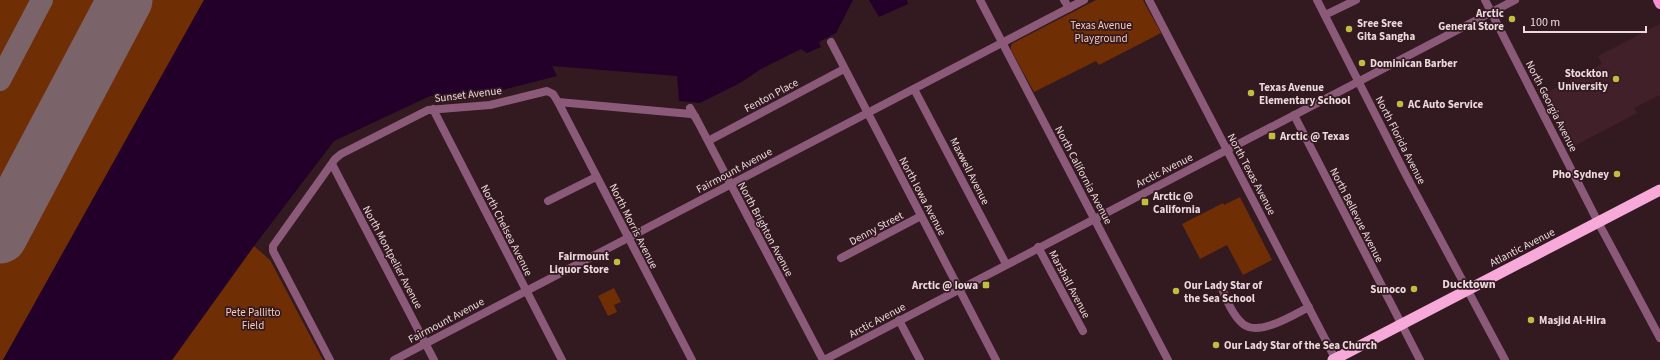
<svg xmlns="http://www.w3.org/2000/svg" width="1660" height="360" font-family="'Source Sans 3',sans-serif">
<style>
.built{fill:#412029}
.green{fill:#702e05}
.water{fill:#220029}
.lines{fill:none;stroke-linecap:round;stroke-linejoin:round}
.taxiway{stroke:#7a6469;stroke-width:22}
.runway{stroke:#7a6469;stroke-width:55}
.minor{stroke:#8c5a79;stroke-width:8}
.tertiary{stroke:#8c5a79;stroke-width:8}
.primary{stroke:#f78fd2;stroke-width:10}
.trunk{stroke:#f7aada;stroke-width:11}
.poi-dot{fill:#bfbe42;stroke:#331920;stroke-width:1.5}
.labels{text-anchor:middle;stroke-width:3.5;stroke-linejoin:round;paint-order:stroke}
.poi-label{font-size:11px;font-weight:bold;fill:#ebd9dc;stroke:#331920;text-anchor:start}
.park-label{font-size:11px;fill:#facdb9;stroke:#331920}
.street-label{font-size:11px;fill:#ebd9dc;stroke:#331920}
.neighbourhood-label{font-size:12px;font-weight:bold;fill:#ebd9dc;stroke:#331920}
</style>
<rect width="100%" height="100%" fill="#331920"/>
<path class="built" d="M 1660,24 L 1660,95 L 1634,108 L 1637,113 L 1569,149 L 1542,95 L 1602,64 L 1598,56 Z"/>
<path class="green" d="M 0,0 L 204,0 L 3,360 L 0,360 Z
M 1096,0 L 1143,0 L 1161,33 L 1099,65 L 1096,61 L 1034,92 L 1011,50 L 1011,46 L 1013,43 Z
M 1240,197 L 1272,260 L 1243,275 L 1227,245 L 1200,259 L 1182,224 L 1223,203 L 1224,205 Z
M 254,246 L 270,260 L 323,360 L 172,360 Z
M 614,288 L 621,302 L 614,305 L 617,312 L 608,316 L 598,296 Z"/>
<path class="water" d="M 204,0 L 853,0 L 836,33 L 819,42 L 821,47 L 807,53 L 801,49 L 761,69 L 740,83 L 700,103 L 679,101 L 677,76 L 552,66 L 557,76 L 487,94 L 430,96 L 334,141 L 254,246 L 172,360 L 3,360 Z
M 869,0 L 907,0 L 908,4 L 879,17 Z"/>
<g class="lines">
<path class="taxiway" d="M 0,80 L 42,0
M 0,208 L 12,203 L 24,192"/>
<path class="runway" d="M 0,236 L 125,0"/>
<path class="minor" d="M 980,0 L 1168,360
M 1064,0 L 1069,8
M 1149,0 L 1336,360
M 1317,0 L 1406,175 L 1505,360
M 1485,0 L 1598,222 L 1660,338
M 1325,15 L 1356,0
M 831,42 L 996,360
M 914,89 L 1006,264
M 558,102 L 691,114 L 695,116
M 690,108 L 698,122 L 823,360
M 433,109 L 562,360
M 1294,115 L 1420,360
M 708,141 L 844,69
M 332,164 L 434,360
M 548,201 L 596,177
M 1038,247 L 1083,331
M 841,258 L 921,216
M 1221,286 C 1226,298 1232,315 1243,324 C 1259,337 1293,315 1309,307
M 899,320 L 920,360
M 330,360 L 273,251 L 273,246 L 335,159 L 341,154 L 428,110 L 490,105 L 547,91 L 553,94 L 558,102 L 692,360"/>
<path class="tertiary" d="M 394,360 L 1084,0
M 824,360 L 1515,0"/>
<path class="primary" d="M 1658,0 L 1660,4"/>
<path class="trunk" d="M 1333,360 L 1660,190"/>
</g>
<g class="poi-dot">
<circle cx="1512" cy="19" r="4"/>
<circle cx="1349" cy="29" r="4"/>
<circle cx="1362" cy="63" r="4"/>
<circle cx="1616" cy="79" r="4"/>
<circle cx="1251" cy="93" r="4"/>
<circle cx="1400" cy="104" r="4"/>
<rect x="1268" y="132" width="8" height="8" rx="2"/>
<circle cx="1617" cy="174" r="4"/>
<rect x="1141" y="198" width="8" height="8" rx="2"/>
<circle cx="617" cy="262" r="4"/>
<rect x="982" y="281" width="8" height="8" rx="2"/>
<circle cx="1414" cy="289" r="4"/>
<circle cx="1176" cy="291" r="4"/>
<circle cx="1531" cy="320" r="4"/>
<circle cx="1216" cy="345" r="4"/>
</g>
<g class="labels">
<g class="poi-label">
<text x="1504" y="17" text-anchor="end">Arctic<tspan x="1504" dy="13">General Store</tspan></text>
<text x="1357" y="27">Sree Sree<tspan x="1357" dy="13">Gita Sangha</tspan></text>
<text x="1370" y="67">Dominican Barber</text>
<text x="1608" y="77" text-anchor="end">Stockton<tspan x="1608" dy="13">University</tspan></text>
<text x="1259" y="91">Texas Avenue<tspan x="1259" dy="13">Elementary School</tspan></text>
<text x="1408" y="108">AC Auto Service</text>
<text x="1280" y="140">Arctic @ Texas</text>
<text x="1609" y="178" text-anchor="end">Pho Sydney</text>
<text x="1153" y="200">Arctic @<tspan x="1153" dy="13">California</tspan></text>
<text x="609" y="260" text-anchor="end">Fairmount<tspan x="609" dy="13">Liquor Store</tspan></text>
<text x="978" y="289" text-anchor="end">Arctic @ Iowa</text>
<text x="1184" y="289">Our Lady Star of<tspan x="1184" dy="13">the Sea School</tspan></text>
<text x="1406" y="293" text-anchor="end">Sunoco</text>
<text x="1539" y="324">Masjid Al-Hira</text>
<text x="1224" y="349">Our Lady Star of the Sea Church</text>
</g>
<g class="park-label">
<text x="1101" y="29">Texas Avenue<tspan x="1101" dy="13">Playground</tspan></text>
<text x="253" y="316">Pete Pallitto<tspan x="253" dy="13">Field</tspan></text>
</g>
<g class="street-label">
<text transform="translate(468 94) rotate(-7)" y="4">Sunset Avenue</text>
<text transform="translate(771 95) rotate(-28)" y="4">Fenton Place</text>
<text transform="translate(1552 106) rotate(63)" y="4">North Georgia Avenue</text>
<text transform="translate(1401 140) rotate(63)" y="4">North Florida Avenue</text>
<text transform="translate(734 170) rotate(-28)" y="4">Fairmount Avenue</text>
<text transform="translate(1164 170) rotate(-27)" y="4">Arctic Avenue</text>
<text transform="translate(970 171) rotate(63)" y="4">Maxwell Avenue</text>
<text transform="translate(1252 174) rotate(62)" y="4">North Texas Avenue</text>
<text transform="translate(1084 175) rotate(62)" y="4">North California Avenue</text>
<text transform="translate(923 196) rotate(62)" y="4">North Iowa Avenue</text>
<text transform="translate(1357 215) rotate(63)" y="4">North Bellevue Avenue</text>
<text transform="translate(634 226) rotate(63)" y="4">North Morris Avenue</text>
<text transform="translate(876 228) rotate(-28)" y="4">Denny Street</text>
<text transform="translate(766 229) rotate(62)" y="4">North Brighton Avenue</text>
<text transform="translate(507 230) rotate(63)" y="4">North Chelsea Avenue</text>
<text transform="translate(1522 247) rotate(-27)" y="4">Atlantic Avenue</text>
<text transform="translate(393 257) rotate(62)" y="4">North Montpelier Avenue</text>
<text transform="translate(1070 284) rotate(62)" y="4">Marshall Avenue</text>
<text transform="translate(446 320) rotate(-28)" y="4">Fairmount Avenue</text>
<text transform="translate(877 320) rotate(-28)" y="4">Arctic Avenue</text>
</g>
<g class="neighbourhood-label">
<text x="1469" y="288">Ducktown</text>
</g>
</g>
<path d="M1524 26v6h122v-6" fill="none" stroke="#ebd9dc" stroke-width="2"/>
<text x="1530" y="26" font-size="12" fill="#ebd9dc" stroke="#331920" stroke-width="3" paint-order="stroke">100 m</text>
</svg>
